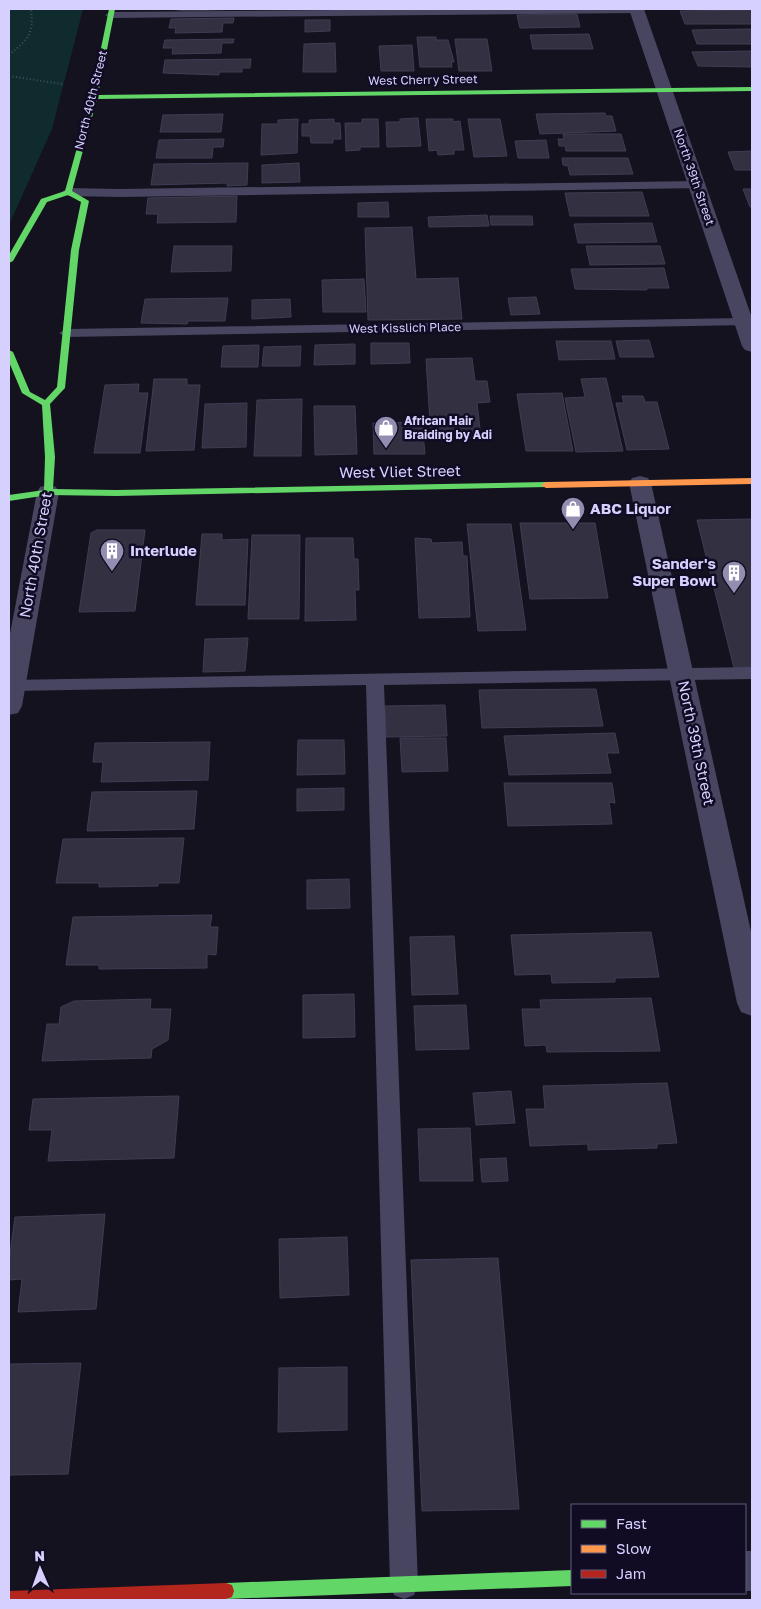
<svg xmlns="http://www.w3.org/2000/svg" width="761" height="1609" font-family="'Golos Text',sans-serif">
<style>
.green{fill:#102b2d}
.building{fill:#323041;stroke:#413c53}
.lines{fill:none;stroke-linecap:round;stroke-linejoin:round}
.path{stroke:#42505f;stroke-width:2;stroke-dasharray:1 2.5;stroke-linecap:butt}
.lane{fill:#474560;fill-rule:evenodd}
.street{fill:#474560;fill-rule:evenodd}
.fast{fill:#63d668;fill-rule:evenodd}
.slow{fill:#ff974d;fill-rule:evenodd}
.jam{fill:#b3261e;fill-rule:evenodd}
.labels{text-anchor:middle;stroke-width:5;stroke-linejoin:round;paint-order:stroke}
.far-street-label{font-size:12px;fill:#d6d0ff;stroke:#110c24}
.far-poi-label{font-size:12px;font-weight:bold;fill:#d6d0ff;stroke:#110c24;text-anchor:start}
.street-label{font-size:15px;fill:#d6d0ff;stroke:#110c24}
.poi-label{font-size:15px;font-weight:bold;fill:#d6d0ff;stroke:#110c24;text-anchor:start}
</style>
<rect width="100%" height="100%" fill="#14121e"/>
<path class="green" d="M 9,9 L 83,9 L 52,129 L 9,225 Z"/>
<path class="building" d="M 169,9 L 245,9 L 187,11 Z
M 752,10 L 752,24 L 685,24 L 680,11 Z
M 577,14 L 580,27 L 520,28 L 517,15 Z
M 234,18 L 233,23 L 223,23 L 222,32 L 175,33 L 176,28 L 169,28 L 171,19 Z
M 305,20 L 330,20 L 330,31 L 305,32 Z
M 752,29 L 752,44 L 697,44 L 692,30 Z
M 589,34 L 593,49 L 533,49 L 530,35 Z
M 417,37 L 436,37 L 436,40 L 448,40 L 454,62 L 451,62 L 452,67 L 420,67 Z
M 234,39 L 233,43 L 222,43 L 221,53 L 172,54 L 173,48 L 163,48 L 165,40 Z
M 455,39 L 487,39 L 492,71 L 459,71 Z
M 335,43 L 336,72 L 303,72 L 304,44 Z
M 412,45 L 414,71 L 381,71 L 379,46 Z
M 752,51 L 752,67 L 698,66 L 692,52 Z
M 251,59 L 250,68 L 242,68 L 242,72 L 219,72 L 219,75 L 163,73 L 165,60 Z
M 605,113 L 606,116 L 612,116 L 616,131 L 540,134 L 536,114 Z
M 223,114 L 221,132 L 160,132 L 163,115 Z
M 418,118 L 421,146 L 387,147 L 386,122 L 400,122 L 400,119 Z
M 298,119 L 297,153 L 261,155 L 262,124 L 278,124 L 278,120 Z
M 334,119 L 334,123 L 340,123 L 341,139 L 333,139 L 333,143 L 311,143 L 310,136 L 302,136 L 302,124 L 309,124 L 309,120 Z
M 362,119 L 378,119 L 379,147 L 360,147 L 360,150 L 346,151 L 345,123 L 362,123 Z
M 426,119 L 453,119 L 453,122 L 460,121 L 464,150 L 454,150 L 454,154 L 438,155 L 437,150 L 429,151 Z
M 468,119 L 500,119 L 507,156 L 474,157 Z
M 563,134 L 621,134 L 626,151 L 566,151 L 565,146 L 559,146 L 558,139 L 564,139 Z
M 224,139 L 223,147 L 213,147 L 212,158 L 156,158 L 159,140 Z
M 546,140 L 549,158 L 518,158 L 515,141 Z
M 752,151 L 752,170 L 735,170 L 728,152 Z
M 562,158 L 628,158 L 633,174 L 570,175 L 568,166 L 563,165 Z
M 248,163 L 247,185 L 227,186 L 227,183 L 151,185 L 154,164 Z
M 299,163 L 300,182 L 262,183 L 262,165 Z
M 743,189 L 752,189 L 752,207 L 750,207 Z
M 642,192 L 649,216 L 570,216 L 565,193 Z
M 237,196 L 236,222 L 157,223 L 158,214 L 146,214 L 148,198 Z
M 388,202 L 389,217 L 358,217 L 358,203 Z
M 487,215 L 489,226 L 429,227 L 428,217 Z
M 490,216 L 532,216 L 533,225 L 491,225 Z
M 652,223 L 657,242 L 578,243 L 574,224 Z
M 412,227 L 416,279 L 458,278 L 462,319 L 368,320 L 365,228 Z
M 174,246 L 232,246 L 231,271 L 171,272 Z
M 586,246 L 660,246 L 665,264 L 590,265 Z
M 664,268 L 669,288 L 647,288 L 647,290 L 575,289 L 571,269 Z
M 364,279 L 366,312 L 323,312 L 322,280 Z
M 536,297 L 540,314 L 511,315 L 508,298 Z
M 228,298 L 225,321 L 188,321 L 187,324 L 141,323 L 145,299 Z
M 290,299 L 291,317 L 252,319 L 252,300 Z
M 649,340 L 654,357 L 620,357 L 616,341 Z
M 556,341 L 611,341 L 615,359 L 559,360 Z
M 371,343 L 409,343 L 410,363 L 371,364 Z
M 355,344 L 355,364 L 314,365 L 315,345 Z
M 259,345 L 258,367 L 221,367 L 223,346 Z
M 301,346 L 300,366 L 262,366 L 264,347 Z
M 472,358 L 475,381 L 487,381 L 490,402 L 477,403 L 481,438 L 431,438 L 426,359 Z
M 606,378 L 623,451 L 576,452 L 565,398 L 585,397 L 581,379 Z
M 154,379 L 187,379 L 187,385 L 200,385 L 194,450 L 146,451 Z
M 139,384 L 138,393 L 148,393 L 140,453 L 94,453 L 105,385 Z
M 562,393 L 573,451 L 526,451 L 517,394 Z
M 622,396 L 643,396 L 645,402 L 657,402 L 669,449 L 627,450 L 616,403 L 624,403 Z
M 302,399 L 301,456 L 254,456 L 257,400 Z
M 247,403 L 246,447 L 202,448 L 205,404 Z
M 314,406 L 355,406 L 357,454 L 315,455 Z
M 422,422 L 425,454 L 374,454 L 373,423 Z
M 752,519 L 752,667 L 734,668 L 697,520 Z
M 520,523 L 595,523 L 608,598 L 530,599 Z
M 467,524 L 511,524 L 526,630 L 478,631 Z
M 97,530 L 145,530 L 135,611 L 79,612 L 91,533 Z
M 202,534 L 222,534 L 222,540 L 248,539 L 245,605 L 196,605 Z
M 252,535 L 300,535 L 299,619 L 248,619 Z
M 306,538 L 353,538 L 354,559 L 358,559 L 359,590 L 355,590 L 356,620 L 305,621 Z
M 415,538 L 431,539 L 432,543 L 462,542 L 463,556 L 467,556 L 470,617 L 419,618 Z
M 248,638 L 245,671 L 203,672 L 205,639 Z
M 596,689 L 603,726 L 482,728 L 479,690 Z
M 445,705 L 447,736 L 386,737 L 385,706 Z
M 615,733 L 619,753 L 607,753 L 611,773 L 509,775 L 504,736 Z
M 400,738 L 446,738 L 448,771 L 402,772 Z
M 298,740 L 344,740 L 345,774 L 297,775 Z
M 210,742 L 208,780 L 101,782 L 103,762 L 93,762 L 95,743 Z
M 504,783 L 612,783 L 615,803 L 609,802 L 612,824 L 508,826 Z
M 344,788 L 344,810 L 297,811 L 297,789 Z
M 197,791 L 194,829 L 87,831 L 92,792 Z
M 184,838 L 179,883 L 158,883 L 158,886 L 99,887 L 99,883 L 56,883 L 63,839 Z
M 349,879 L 350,908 L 307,909 L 307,880 Z
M 212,915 L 210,927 L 218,927 L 216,955 L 207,954 L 207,968 L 99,969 L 99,965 L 66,965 L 73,917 Z
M 651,932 L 659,977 L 615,978 L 615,982 L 552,983 L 551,974 L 515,975 L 511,935 Z
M 454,936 L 458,994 L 412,995 L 410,937 Z
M 354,994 L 355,1037 L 303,1038 L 303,995 Z
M 651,998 L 660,1051 L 547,1052 L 546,1045 L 525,1046 L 522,1009 L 541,1009 L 540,1000 Z
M 151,999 L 150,1009 L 171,1009 L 168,1040 L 152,1049 L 151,1058 L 42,1061 L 47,1024 L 59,1024 L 61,1007 L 74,1001 Z
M 466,1005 L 469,1049 L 416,1050 L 414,1006 Z
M 667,1083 L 677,1143 L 657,1144 L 657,1148 L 588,1150 L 588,1144 L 530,1146 L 526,1109 L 545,1109 L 543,1086 Z
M 511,1091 L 515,1123 L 476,1125 L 473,1093 Z
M 179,1096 L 174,1158 L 48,1161 L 52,1130 L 29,1130 L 33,1099 Z
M 470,1128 L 473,1181 L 420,1181 L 418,1129 Z
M 506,1158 L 508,1181 L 482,1182 L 480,1159 Z
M 105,1214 L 96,1309 L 18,1312 L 22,1279 L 9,1280 L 9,1261 L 15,1217 Z
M 347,1237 L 349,1295 L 280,1298 L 279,1239 Z
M 498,1258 L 519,1509 L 422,1511 L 411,1260 Z
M 81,1363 L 68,1474 L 9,1475 L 9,1364 Z
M 347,1367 L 347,1430 L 278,1432 L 279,1368 Z"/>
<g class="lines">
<path class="path" d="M 9,55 C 28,39 34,35 31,9
M 9,76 L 62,84"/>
<path class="lane" d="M 444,9 L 642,10 L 637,13 L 110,18 L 105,15 L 110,12 Z
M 698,181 L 702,182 L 704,185 L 702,188 L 120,197 L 68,196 L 62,192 L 68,188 L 120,189 Z
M 744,318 L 749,319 L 751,322 L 749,325 L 66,337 L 59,333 L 66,329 Z
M 752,667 L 752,679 L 384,685 L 418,1585 L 414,1595 L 404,1599 L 394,1595 L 390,1585 L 366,685 L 13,691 L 9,690 L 9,680 Z"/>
<path class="street" d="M 629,9 L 644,9 L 752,318 L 752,352 L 745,350 L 742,346 Z
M 640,476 L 648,478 L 651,483 L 752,936 L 752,1016 L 741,1012 L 737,1003 L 629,483 L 632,478 Z
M 48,485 L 56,487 L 59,492 L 22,706 L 18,713 L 9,715 L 9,639 L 37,492 L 40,487 Z
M 745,1551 L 752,1551 L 752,1591 L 745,1591 Z"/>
<path class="fast" d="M 109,9 L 115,9 L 98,95 L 752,87 L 752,91 L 97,99 L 72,191 L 89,201 L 79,250 L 65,388 L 50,404 L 55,457 L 53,489 L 116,490 L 546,482 L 549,483 L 549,487 L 116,496 L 48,495 L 9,501 L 9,495 L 44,490 L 45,457 L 42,405 L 22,393 L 9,362 L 9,350 L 13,352 L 30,392 L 45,400 L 57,387 L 71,250 L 81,202 L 68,195 L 47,202 L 13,261 L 9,263 L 9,255 L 41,199 L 65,191 L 91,97 Z
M 572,1570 L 572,1586 L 226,1599 L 220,1597 L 218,1591 L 220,1585 L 226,1583 Z"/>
<path class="slow" d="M 752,478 L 752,484 L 546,488 L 541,485 L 546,482 Z"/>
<path class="jam" d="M 226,1583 L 232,1585 L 234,1591 L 232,1597 L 226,1599 L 9,1600 L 9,1591 Z"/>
</g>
<defs>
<symbol id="shop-pin" viewBox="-11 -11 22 30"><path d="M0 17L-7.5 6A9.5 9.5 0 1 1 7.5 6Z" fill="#928eb0" stroke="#110c24"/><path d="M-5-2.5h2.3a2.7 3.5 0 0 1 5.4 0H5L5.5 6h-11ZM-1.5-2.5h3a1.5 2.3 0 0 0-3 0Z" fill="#fff"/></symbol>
<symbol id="building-pin" viewBox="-11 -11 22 30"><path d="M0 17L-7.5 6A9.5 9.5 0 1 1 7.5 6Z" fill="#928eb0" stroke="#110c24"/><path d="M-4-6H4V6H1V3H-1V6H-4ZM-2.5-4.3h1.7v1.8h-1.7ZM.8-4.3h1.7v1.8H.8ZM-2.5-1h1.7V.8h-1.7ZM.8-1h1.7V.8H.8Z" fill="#fff"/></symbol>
</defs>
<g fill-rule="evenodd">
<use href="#shop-pin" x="372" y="414" width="28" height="38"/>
<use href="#shop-pin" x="559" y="495" width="28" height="38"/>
<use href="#building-pin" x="98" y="537" width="28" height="38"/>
<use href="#building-pin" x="720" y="559" width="28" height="38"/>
</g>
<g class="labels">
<g class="far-street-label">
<text transform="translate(423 80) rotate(-1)" y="4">West Cherry Street</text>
<text transform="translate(91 100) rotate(-76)" y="4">North 40th Street</text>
<text transform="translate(694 177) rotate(71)" y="4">North 39th Street</text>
<text transform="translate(405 328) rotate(-1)" y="4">West Kisslich Place</text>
</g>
<g class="far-poi-label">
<text x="404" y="425">African Hair<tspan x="404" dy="14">Braiding by Adi</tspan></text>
</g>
<g class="street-label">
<text transform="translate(400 472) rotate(-1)" y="5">West Vliet Street</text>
<text transform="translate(36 555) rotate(-80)" y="5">North 40th Street</text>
<text transform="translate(696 743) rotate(78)" y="5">North 39th Street</text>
</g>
<g class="poi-label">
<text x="590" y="514">ABC Liquor</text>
<text x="130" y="556">Interlude</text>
<text x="716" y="569" text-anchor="end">Sander's<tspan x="716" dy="17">Super Bowl</tspan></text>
</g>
</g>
<rect width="761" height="1609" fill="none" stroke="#d6d0ff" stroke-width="20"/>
<rect x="571" y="1504" width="175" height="90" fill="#110c24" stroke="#605a7c"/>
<rect x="581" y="1520" width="25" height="8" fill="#63d668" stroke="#605a7c"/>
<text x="616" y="1529" font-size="15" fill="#d6d0ff">Fast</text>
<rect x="581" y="1545" width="25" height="8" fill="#ff974d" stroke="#605a7c"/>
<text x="616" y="1554" font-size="15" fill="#d6d0ff">Slow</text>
<rect x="581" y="1570" width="25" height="8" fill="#b3261e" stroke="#605a7c"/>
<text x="616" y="1579" font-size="15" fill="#d6d0ff">Jam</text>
<g transform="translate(40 1569) rotate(358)" stroke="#110c24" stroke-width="4" paint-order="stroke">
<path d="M0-4L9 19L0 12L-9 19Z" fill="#d6d0ff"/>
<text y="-8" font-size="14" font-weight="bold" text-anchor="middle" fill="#d6d0ff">N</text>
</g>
</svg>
